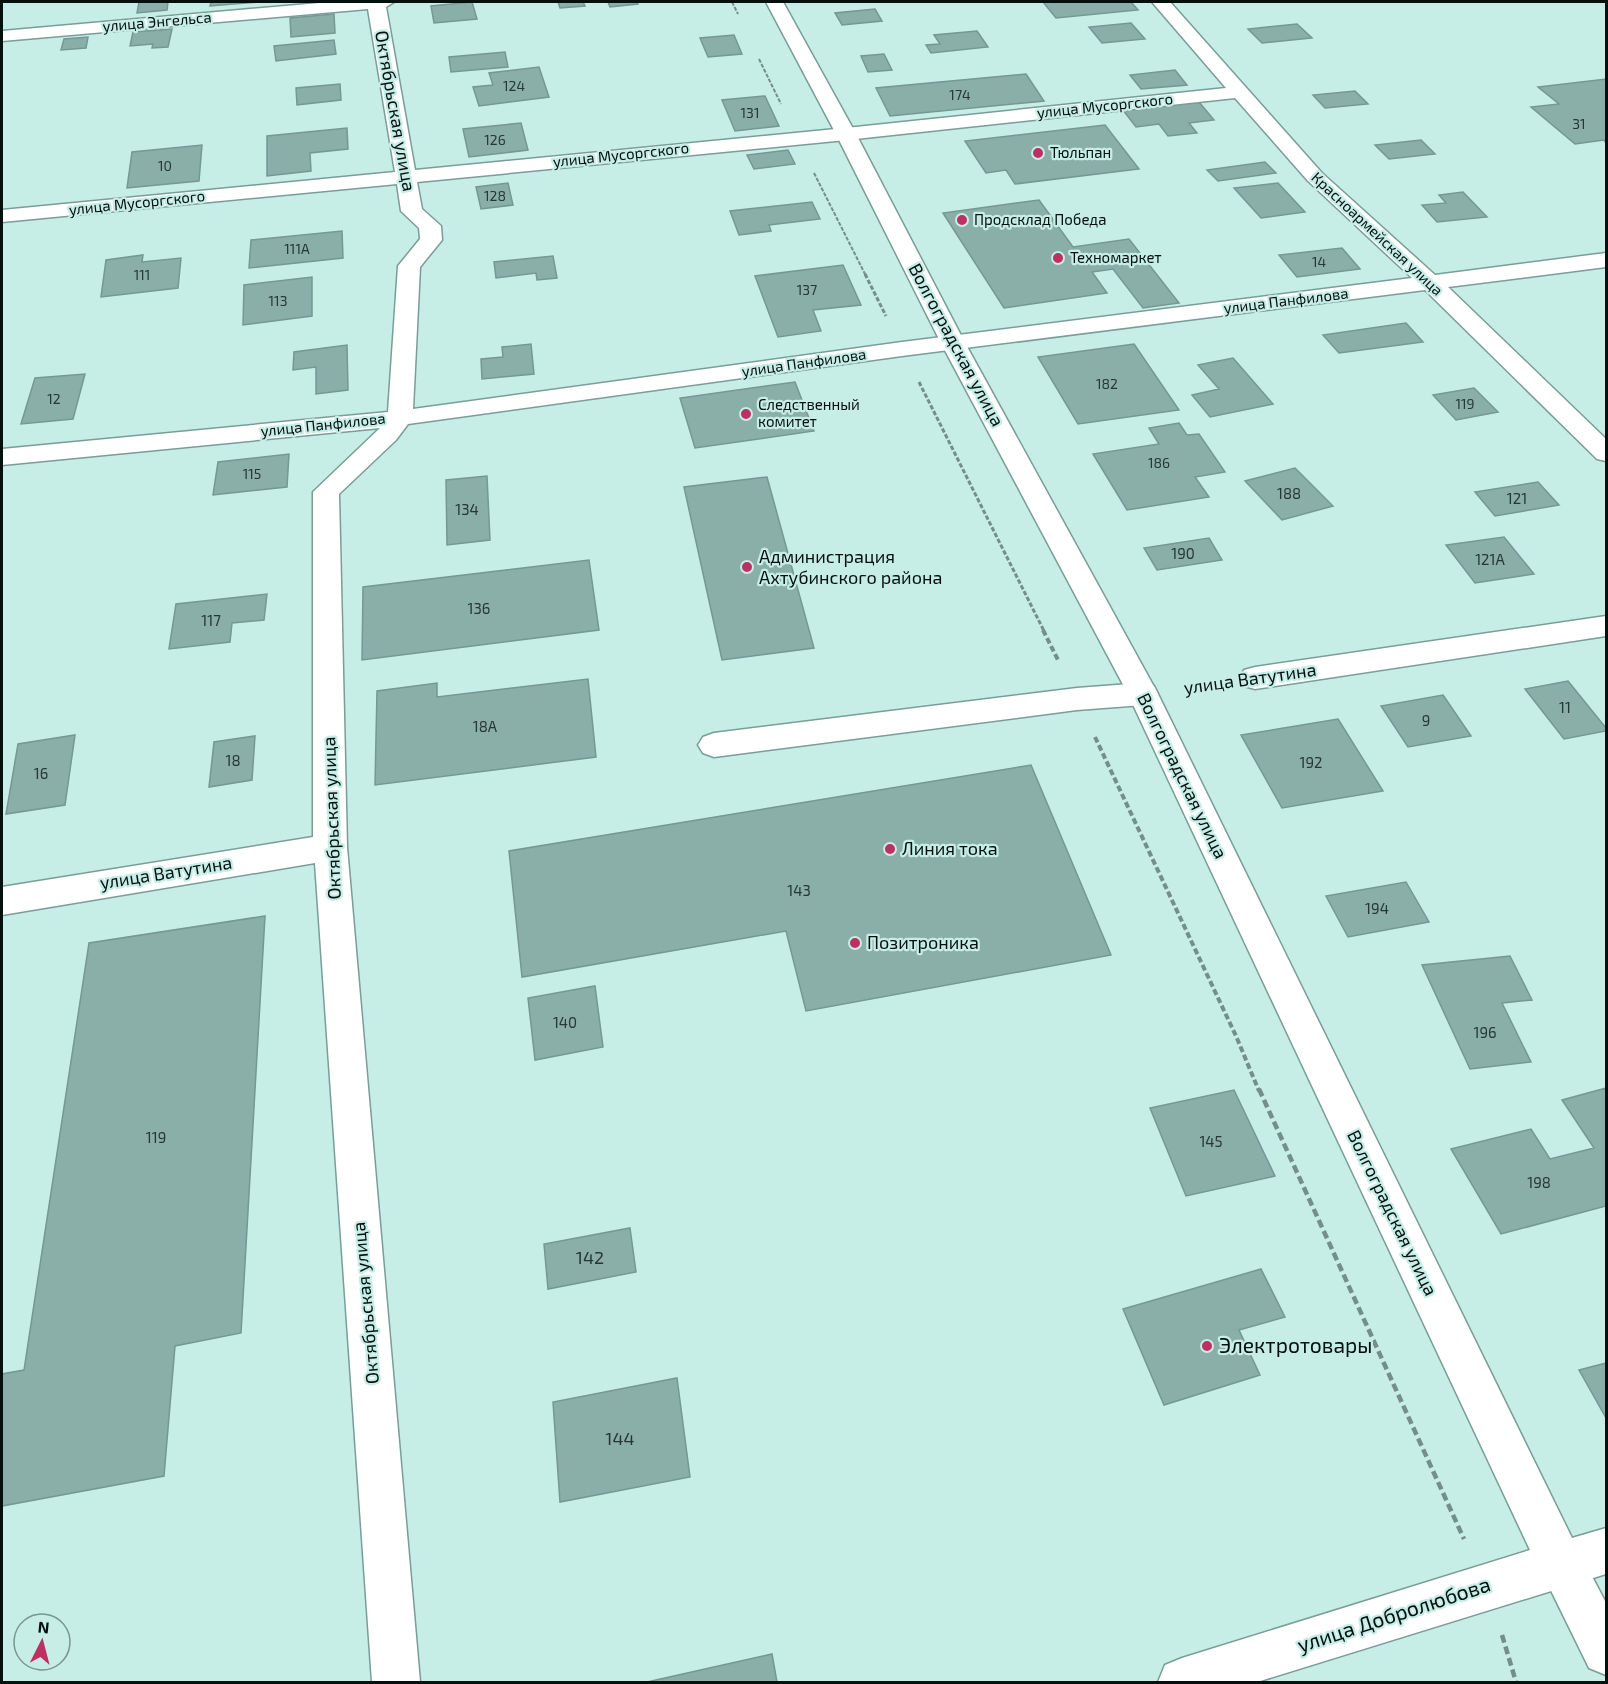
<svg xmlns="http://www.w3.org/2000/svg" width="1608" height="1684" font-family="'Exo 2',sans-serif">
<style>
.building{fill:#8aaea8;stroke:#749892;stroke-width:1.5}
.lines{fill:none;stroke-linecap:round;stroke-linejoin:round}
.minor-casing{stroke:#7a9d97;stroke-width:3}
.tertiary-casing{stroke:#7a9d97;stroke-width:3}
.path-far3{stroke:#748f8b;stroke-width:2;stroke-dasharray:4 1.5;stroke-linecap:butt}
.path-far2{stroke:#748f8b;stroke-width:3;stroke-dasharray:4.5 2;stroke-linecap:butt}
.path-far1{stroke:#748f8b;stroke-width:4;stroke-dasharray:6 3;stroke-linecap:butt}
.path{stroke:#748f8b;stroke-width:4.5;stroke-dasharray:8 4;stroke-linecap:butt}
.minor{fill:#fff;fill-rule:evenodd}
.tertiary{fill:#fff;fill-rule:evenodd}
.poi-dot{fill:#bd3062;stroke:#c7ede7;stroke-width:2}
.labels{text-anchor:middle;stroke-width:4.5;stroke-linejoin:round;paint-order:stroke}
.far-number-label{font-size:14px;fill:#263834}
.far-street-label{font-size:15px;fill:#04100e;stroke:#c7ede7}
.far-poi-label{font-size:15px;fill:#04100e;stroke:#c7ede7;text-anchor:start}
.number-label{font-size:15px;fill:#263834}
.street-label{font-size:18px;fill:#04100e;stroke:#c7ede7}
.poi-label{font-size:18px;fill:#04100e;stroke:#c7ede7;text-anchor:start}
.near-number-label{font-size:18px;fill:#263834}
.near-poi-label{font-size:21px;fill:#04100e;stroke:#c7ede7;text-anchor:start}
.near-street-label{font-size:21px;fill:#04100e;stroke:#c7ede7}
</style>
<rect width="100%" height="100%" fill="#c7ede7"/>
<path class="building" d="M 139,2 L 168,2 L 167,10 L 137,13 Z
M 211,2 L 259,2 L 210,6 Z
M 472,2 L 477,19 L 434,23 L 431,6 Z
M 558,2 L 583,2 L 585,6 L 560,8 Z
M 608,2 L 637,2 L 638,4 L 610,7 Z
M 1043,2 L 1131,2 L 1138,10 L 1056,18 Z
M 875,9 L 882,21 L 842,25 L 835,13 Z
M 334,14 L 335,33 L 291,37 L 290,18 Z
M 1131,23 L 1145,39 L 1102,43 L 1089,27 Z
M 1297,24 L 1312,38 L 1262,43 L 1248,29 Z
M 172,29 L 168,47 L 152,48 L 153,44 L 130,46 L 133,32 Z
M 977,31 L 988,47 L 931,53 L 926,45 L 940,44 L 934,35 Z
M 734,35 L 742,54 L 708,57 L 700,38 Z
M 88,37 L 86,48 L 61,50 L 64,39 Z
M 334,40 L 336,54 L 276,61 L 274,46 Z
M 505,52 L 508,67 L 451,72 L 449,57 Z
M 884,54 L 892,70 L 868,72 L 861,56 Z
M 539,67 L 549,97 L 479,106 L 473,87 L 493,85 L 489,73 Z
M 1175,70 L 1187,85 L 1141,89 L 1130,75 Z
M 1026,74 L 1044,101 L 890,116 L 876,88 Z
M 1606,79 L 1606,143 L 1604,140 L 1575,144 L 1531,107 L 1559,104 L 1538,87 Z
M 340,84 L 341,100 L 297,105 L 296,88 Z
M 1355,91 L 1368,104 L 1325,108 L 1313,95 Z
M 765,96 L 779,126 L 735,131 L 722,100 Z
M 1199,102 L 1214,120 L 1189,123 L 1197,133 L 1168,136 L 1159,124 L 1136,127 L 1123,110 Z
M 521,123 L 528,150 L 469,157 L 463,129 Z
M 1105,125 L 1139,169 L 1015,184 L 1006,170 L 986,173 L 965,141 Z
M 347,128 L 348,149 L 310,153 L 311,171 L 267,176 L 267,136 Z
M 1421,140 L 1435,154 L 1389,159 L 1375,145 Z
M 202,145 L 199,181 L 127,188 L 132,152 Z
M 788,150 L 795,164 L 754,169 L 747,155 Z
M 1265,162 L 1276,173 L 1218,181 L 1207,170 Z
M 508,183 L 513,205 L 481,209 L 476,187 Z
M 1278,183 L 1305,212 L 1261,218 L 1234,188 Z
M 1463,192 L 1487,217 L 1437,222 L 1422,205 L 1446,203 L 1439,195 Z
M 1039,200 L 1073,247 L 1129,239 L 1179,303 L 1143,308 L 1113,269 L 1092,272 L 1107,293 L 1004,308 L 943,213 Z
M 812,202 L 820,219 L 769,225 L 771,231 L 739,235 L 730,211 Z
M 342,231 L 343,258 L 249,268 L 251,240 Z
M 1342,248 L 1360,269 L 1297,277 L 1279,255 Z
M 143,255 L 142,262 L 181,258 L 178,288 L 101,297 L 106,260 Z
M 553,256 L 557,278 L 537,280 L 536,273 L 496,278 L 494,262 Z
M 843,265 L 861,305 L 813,310 L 821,331 L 778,337 L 755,276 Z
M 312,277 L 312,316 L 243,325 L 244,285 Z
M 1406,323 L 1423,342 L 1339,353 L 1323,335 Z
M 531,344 L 534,374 L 482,379 L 481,359 L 503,357 L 502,347 Z
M 1134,344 L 1179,410 L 1078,424 L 1038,357 Z
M 347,345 L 348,390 L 316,394 L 316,367 L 293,370 L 294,352 Z
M 1233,358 L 1273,404 L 1210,417 L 1192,395 L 1219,389 L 1198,365 Z
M 85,374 L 73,419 L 21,424 L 35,378 Z
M 795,382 L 814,431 L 695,448 L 680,398 Z
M 1474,388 L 1498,412 L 1456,420 L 1433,395 Z
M 1179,423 L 1187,435 L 1199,434 L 1225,472 L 1195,477 L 1209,497 L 1127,510 L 1093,454 L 1159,444 L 1149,428 Z
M 289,454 L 287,487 L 213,495 L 218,462 Z
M 1295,468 L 1333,506 L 1282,520 L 1245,481 Z
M 487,476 L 490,540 L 447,545 L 446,480 Z
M 767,477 L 814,648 L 722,660 L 684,487 Z
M 1538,482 L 1559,505 L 1495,516 L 1475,492 Z
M 1504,537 L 1534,574 L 1475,583 L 1446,545 Z
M 1209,538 L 1222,560 L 1157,570 L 1144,548 Z
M 589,560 L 599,630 L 362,660 L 363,587 Z
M 267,594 L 264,620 L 232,623 L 230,642 L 169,649 L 176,604 Z
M 588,679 L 596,757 L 375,785 L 377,691 L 437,683 L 437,697 Z
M 1568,681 L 1606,728 L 1606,731 L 1564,739 L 1525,689 Z
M 1443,695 L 1471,736 L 1408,747 L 1381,706 Z
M 1338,719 L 1383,791 L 1282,808 L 1241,735 Z
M 75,735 L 65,805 L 6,814 L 18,744 Z
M 255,736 L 252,780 L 209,787 L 214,742 Z
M 1031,765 L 1111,955 L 806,1011 L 786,931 L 522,977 L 509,851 Z
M 1406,882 L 1429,922 L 1348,937 L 1326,896 Z
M 265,916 L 241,1333 L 175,1346 L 164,1476 L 2,1506 L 2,1374 L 24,1370 L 89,943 Z
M 1510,956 L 1532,1000 L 1502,1003 L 1531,1062 L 1470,1069 L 1422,965 Z
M 595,986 L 603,1047 L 535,1060 L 528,998 Z
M 1606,1088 L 1606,1206 L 1501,1234 L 1451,1149 L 1531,1129 L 1550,1159 L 1594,1148 L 1562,1100 Z
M 1234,1090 L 1275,1176 L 1186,1196 L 1150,1108 Z
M 630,1228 L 636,1272 L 548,1289 L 544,1244 Z
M 1261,1269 L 1285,1317 L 1239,1330 L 1260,1375 L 1164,1405 L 1123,1309 Z
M 1606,1363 L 1606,1418 L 1579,1370 Z
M 677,1378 L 690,1477 L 560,1502 L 553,1402 Z
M 772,1654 L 777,1682 L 647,1682 Z"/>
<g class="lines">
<defs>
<path id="minor" d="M 331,2 L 394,2 L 386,7 L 415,170 L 846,128 L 1226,88 L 1152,2 L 1170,2 L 1322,173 L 1435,275 L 1606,253 L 1606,267 L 1448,287 L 1606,439 L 1606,461 L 1597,459 L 1425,290 L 902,356 L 408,424 L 396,440 L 339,494 L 347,847 L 420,1682 L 372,1682 L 315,863 L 2,915 L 2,887 L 313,837 L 313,492 L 380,428 L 2,465 L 2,449 L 388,412 L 398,266 L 420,239 L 419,228 L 401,211 L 397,184 L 2,222 L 2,210 L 395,172 L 368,9 L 2,41 L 2,31 ZM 1235,98 L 1308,181 L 1412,278 L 902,342 L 413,409 L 420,267 L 442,240 L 441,226 L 422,209 L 417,182 L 846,140 Z
M 1606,616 L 1606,636 L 1255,689 L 1244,686 L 1240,678 L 1244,670 L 1255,667 Z
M 1143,683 L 1154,686 L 1158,694 L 1154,702 L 1143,705 L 1077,710 L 714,757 L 703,753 L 698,745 L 703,737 L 714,733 L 1077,688 Z
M 1561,1541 L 1577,1548 L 1606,1603 L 1606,1675 L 1589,1668 L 1538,1564 L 1545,1548 Z"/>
<path id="tertiary" d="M 766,2 L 783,2 L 856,134 L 965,343 L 1158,694 L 1572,1538 L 1606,1528 L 1606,1574 L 1257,1682 L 1158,1682 L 1165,1665 L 1182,1658 L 1530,1550 L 1128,694 L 941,343 L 836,134 Z"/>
</defs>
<use href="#minor" class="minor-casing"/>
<use href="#tertiary" class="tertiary-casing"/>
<path class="path-far3" d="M 732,2 L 738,14
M 759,59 L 781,104
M 814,173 L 866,276"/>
<path class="path-far2" d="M 865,274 L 886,316
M 919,382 L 1044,631"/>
<path class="path-far1" d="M 1043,630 L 1059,662
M 1187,688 L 1216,684
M 1095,737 L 1236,1036 L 1259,1091"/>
<path class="path" d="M 1259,1089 L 1464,1539
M 1502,1635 L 1516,1682"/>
<use href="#minor" class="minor"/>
<use href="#tertiary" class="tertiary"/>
</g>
<g class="poi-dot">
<circle cx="1038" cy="153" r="6"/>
<circle cx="962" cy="220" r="6"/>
<circle cx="1058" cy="258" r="6"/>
<circle cx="746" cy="414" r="6"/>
<circle cx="747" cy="567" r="6"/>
<circle cx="890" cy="849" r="6"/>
<circle cx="855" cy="943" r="6"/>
<circle cx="1207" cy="1346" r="6"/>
</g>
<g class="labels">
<g class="far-number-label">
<text x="514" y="91">124</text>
<text x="960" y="100">174</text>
<text x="750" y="118">131</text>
<text x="1579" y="129">31</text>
<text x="495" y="145">126</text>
<text x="165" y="171">10</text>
<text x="495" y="201">128</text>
<text x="297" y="254">111А</text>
<text x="1319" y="267">14</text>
<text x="142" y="280">111</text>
<text x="807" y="295">137</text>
<text x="278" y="306">113</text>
<text x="1107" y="389">182</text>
<text x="54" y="404">12</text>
<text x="1465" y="409">119</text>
<text x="1159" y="468">186</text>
<text x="252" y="479">115</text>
</g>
<g class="far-street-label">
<text transform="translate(157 22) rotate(-5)" y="5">улица Энгельса</text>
<text transform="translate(1105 106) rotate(-6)" y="5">улица Мусоргского</text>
<text transform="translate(621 155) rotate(-6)" y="5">улица Мусоргского</text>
<text transform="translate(137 203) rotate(-6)" y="5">улица Мусоргского</text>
<text transform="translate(1377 234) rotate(43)" y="5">Красноармейская улица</text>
<text transform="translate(1286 301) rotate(-7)" y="5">улица Панфилова</text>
<text transform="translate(804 363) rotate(-8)" y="5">улица Панфилова</text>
<text transform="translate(323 425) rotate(-6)" y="5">улица Панфилова</text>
</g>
<g class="far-poi-label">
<text x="1050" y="158">Тюльпан</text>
<text x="974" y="225">Продсклад Победа</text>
<text x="1070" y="263">Техномаркет</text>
<text x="758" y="410">Следственный<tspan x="758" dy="17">комитет</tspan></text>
</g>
<g class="number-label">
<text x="1289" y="499">188</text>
<text x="1517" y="504">121</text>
<text x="467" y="515">134</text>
<text x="1183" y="559">190</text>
<text x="1490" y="565">121А</text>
<text x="479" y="614">136</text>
<text x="211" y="626">117</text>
<text x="1565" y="713">11</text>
<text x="1426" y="726">9</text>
<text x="485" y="732">18А</text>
<text x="233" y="766">18</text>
<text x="1311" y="768">192</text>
<text x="41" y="779">16</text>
<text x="799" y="896">143</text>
<text x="1377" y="914">194</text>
<text x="565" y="1028">140</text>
<text x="1485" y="1038">196</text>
<text x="156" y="1143">119</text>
<text x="1211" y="1147">145</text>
<text x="1539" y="1188">198</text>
</g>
<g class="street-label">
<text transform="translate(395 111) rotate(80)" y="6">Октябрьская улица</text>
<text transform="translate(956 345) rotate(62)" y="6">Волгоградская улица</text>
<text transform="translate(1250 679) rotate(-8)" y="6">улица Ватутина</text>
<text transform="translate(1182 776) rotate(64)" y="6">Волгоградская улица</text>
<text transform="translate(332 818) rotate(-92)" y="6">Октябрьская улица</text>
<text transform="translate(166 873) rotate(-9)" y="6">улица Ватутина</text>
<text transform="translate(1392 1213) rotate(64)" y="6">Волгоградская улица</text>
<text transform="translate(366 1303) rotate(-95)" y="6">Октябрьская улица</text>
</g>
<g class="poi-label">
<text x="759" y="563">Администрация<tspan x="759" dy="21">Ахтубинского района</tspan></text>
<text x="902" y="855">Линия тока</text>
<text x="867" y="949">Позитроника</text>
</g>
<g class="near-number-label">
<text x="590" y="1264">142</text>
<text x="620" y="1445">144</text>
</g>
<g class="near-poi-label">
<text x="1219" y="1353">Электротовары</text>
</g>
<g class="near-street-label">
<text transform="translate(1394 1615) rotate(-18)" y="7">улица Добролюбова</text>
</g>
</g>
<rect width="1608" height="1684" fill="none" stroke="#04100e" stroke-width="6"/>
<g transform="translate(42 1642) rotate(6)"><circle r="28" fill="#c7ede7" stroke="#799590" stroke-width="1.5"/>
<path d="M0-4.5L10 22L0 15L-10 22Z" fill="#bd3062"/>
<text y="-9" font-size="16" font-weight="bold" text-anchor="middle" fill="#04100e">N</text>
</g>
</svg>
